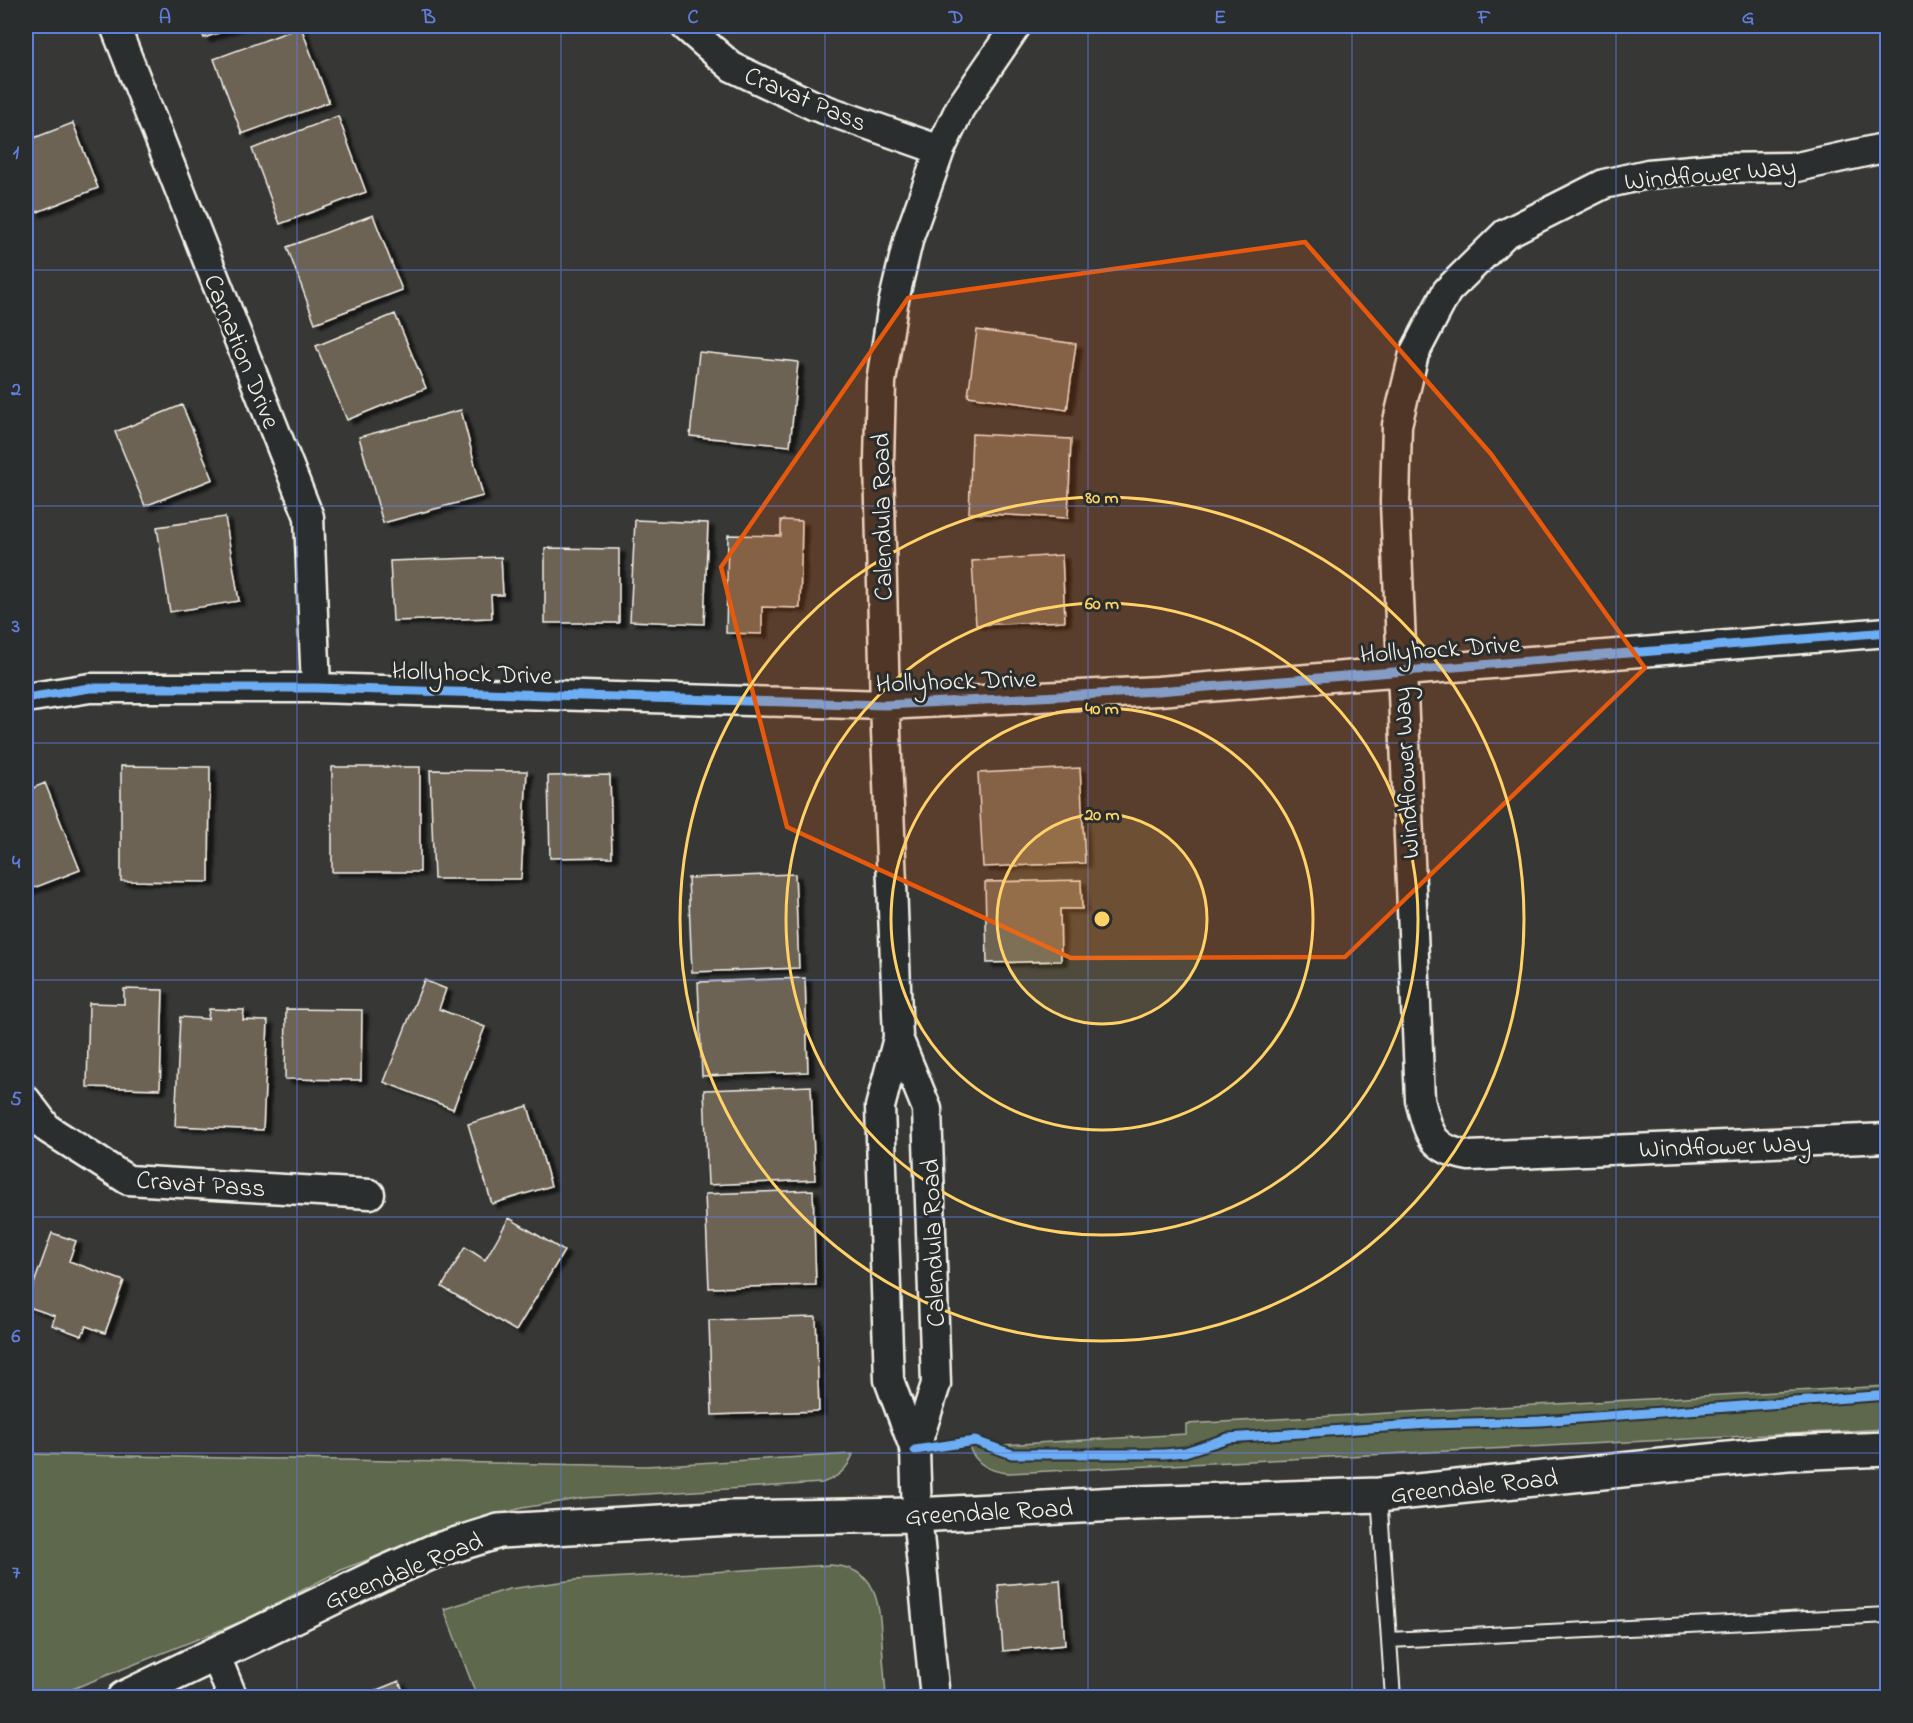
<svg xmlns="http://www.w3.org/2000/svg" width="1913" height="1723" font-family="'Indie Flower',sans-serif">
<style>
.green{fill:#5d674e;stroke:#a8ac9b;stroke-width:1.5}
.building{fill:#6d6354;stroke:#f4f1e8;stroke-width:1.5;filter:url(#shadow)}
.lines{fill:none;stroke-linecap:round;stroke-linejoin:round}
.service-casing{stroke:#f4f1e8;stroke-width:18}
.minor-casing{stroke:#f4f1e8;stroke-width:33}
.tertiary-casing{stroke:#f4f1e8;stroke-width:38}
.service{stroke:#2a2d2e;stroke-width:14}
.minor{stroke:#2a2d2e;stroke-width:28}
.tertiary{stroke:#2a2d2e;stroke-width:33}
.cycleway-casing{stroke:#2a2d2e;stroke-width:13}
.cycleway{stroke:#6dadf4;stroke-width:9}
.marked{fill:#e8590c;fill-opacity:0.2;stroke:#e8590c;stroke-width:4.5;stroke-linejoin:round}
.grid{fill:none;stroke:#5e7fdd;stroke-width:1.5;stroke-opacity:0.55}
.ring{fill:none;stroke:#ffd166;stroke-width:3}
.labels{text-anchor:middle;stroke-width:6;stroke-linejoin:round;paint-order:stroke}
.street-label{font-size:26px;fill:#f4f1e8;stroke:#2a2d2e}
.centre{fill:#ffd166;stroke:#2a2d2e;stroke-width:3}
.ring-label{font-size:18px;text-anchor:middle;font-weight:bold;fill:#ffd166;stroke:#2a2d2e;stroke-width:6;stroke-linejoin:round;paint-order:stroke}
.neatline{fill:none;stroke:#5e7fdd;stroke-width:2}
.grid-label{font-size:20px;text-anchor:middle;font-weight:bold;fill:#5e7fdd}
</style>
<defs>
<filter id="shadow"><feDropShadow dx="6" dy="4" stdDeviation="1.5" flood-color="#0009"/></filter>
</defs>
<rect width="100%" height="100%" fill="#373836"/>
<filter id="ink" filterUnits="userSpaceOnUse"><feTurbulence type="fractalNoise" baseFrequency=".0167" numOctaves="2"/><feDisplacementMap in="SourceGraphic" scale="12" xChannelSelector="R" yChannelSelector="G"/><feConvolveMatrix kernelMatrix="1 2 1 2 8 2 1 2 1" color-interpolation-filters="sRGB"/></filter>
<g filter="url(#ink)">
<path class="green" d="M 1887,1386 L 1887,1429 L 1009,1473 C 991,1472 976,1464 969,1447 L 1186,1434 L 1186,1424 Z
M 26,1454 L 646,1466 L 853,1454 C 848,1469 837,1478 822,1483 L 583,1498 L 522,1508 L 463,1524 L 343,1569 L 243,1621 L 50,1698 L 26,1697 Z
M 830,1565 C 878,1567 879,1604 882,1642 C 883,1661 885,1679 886,1697 L 477,1697 L 444,1609 L 509,1589 L 575,1580 Z"/>
<path class="building" d="M 199,26 L 238,26 L 204,38 Z
M 301,27 L 329,102 L 242,134 L 214,59 Z
M 338,116 L 366,192 L 280,224 L 252,149 Z
M 73,123 L 98,188 L 35,213 L 26,192 L 26,169 L 28,168 L 26,141 Z
M 373,215 L 402,290 L 315,323 L 287,247 Z
M 395,314 L 426,388 L 347,420 L 316,346 Z
M 977,330 L 1076,344 L 1067,410 L 968,396 Z
M 699,352 L 798,362 L 790,446 L 690,436 Z
M 182,405 L 213,479 L 145,506 L 115,432 Z
M 461,410 L 483,496 L 383,523 L 359,437 Z
M 972,434 L 1071,439 L 1068,518 L 969,513 Z
M 225,517 L 239,601 L 170,612 L 157,527 Z
M 635,520 L 708,523 L 704,624 L 630,621 Z
M 781,520 L 802,521 L 800,608 L 762,607 L 762,634 L 726,633 L 728,535 L 781,536 Z
M 545,548 L 619,549 L 619,623 L 545,623 Z
M 1062,555 L 1065,621 L 976,625 L 972,561 Z
M 501,557 L 503,595 L 491,595 L 492,618 L 393,621 L 390,561 Z
M 121,766 L 210,767 L 209,882 L 121,881 Z
M 332,767 L 420,767 L 420,872 L 332,872 Z
M 1080,768 L 1085,863 L 983,867 L 978,773 Z
M 430,770 L 527,771 L 521,879 L 434,879 Z
M 610,775 L 612,857 L 550,858 L 548,776 Z
M 45,783 L 80,870 L 26,891 L 26,791 Z
M 795,874 L 799,968 L 692,972 L 688,878 Z
M 1081,880 L 1082,909 L 1060,909 L 1061,961 L 987,963 L 985,882 Z
M 805,978 L 808,1072 L 702,1076 L 698,982 Z
M 424,980 L 446,989 L 439,1009 L 485,1027 L 453,1109 L 384,1082 Z
M 124,989 L 163,990 L 160,1089 L 87,1087 L 89,1003 L 124,1004 Z
M 209,1009 L 244,1010 L 243,1020 L 268,1021 L 263,1130 L 175,1126 L 180,1017 L 208,1019 Z
M 286,1009 L 362,1010 L 361,1080 L 285,1079 Z
M 811,1086 L 815,1180 L 708,1185 L 704,1090 Z
M 528,1106 L 551,1186 L 492,1204 L 468,1124 Z
M 813,1190 L 816,1285 L 709,1288 L 705,1194 Z
M 509,1218 L 564,1251 L 516,1331 L 442,1287 L 465,1247 L 485,1260 Z
M 52,1233 L 76,1241 L 69,1261 L 124,1281 L 105,1333 L 86,1326 L 82,1336 L 52,1325 L 55,1316 L 26,1306 Z
M 816,1317 L 819,1411 L 712,1415 L 709,1320 Z
M 1060,1580 L 1065,1645 L 1003,1651 L 998,1585 Z
M 399,1681 L 406,1698 L 357,1698 Z"/>
<g class="lines">
<defs>
<path id="service" d="M 1379,1495 L 1393,1698
M 1389,1640 L 1888,1615"/>
<path id="minor" d="M 115,26 L 309,517 L 316,688
M 685,26 L 732,67 L 815,106 L 940,150
M 1888,147 L 1797,167 L 1713,168 L 1648,174 L 1604,184 L 1505,234 L 1447,291 L 1414,354 L 1397,425 L 1395,502 L 1420,1100 C 1429,1134 1431,1149 1469,1156 L 1888,1138
M 26,698 L 90,688 L 316,688 L 885,705 L 1158,691 L 1888,632
M 898,1038 L 927,1109 L 936,1384 L 915,1450
M 26,1100 L 48,1129 L 128,1180 L 370,1194
M 215,1654 L 233,1698
M 935,1698 L 917,1515 L 915,1450 L 889,1380 L 880,1107 L 898,1038 L 885,705 L 879,461 L 881,382 L 893,304 L 909,237 L 940,150 L 960,108 L 1016,26"/>
<path id="tertiary" d="M 124,1698 L 382,1574 L 432,1552 L 499,1531 L 731,1518 L 917,1515 L 1135,1503 L 1379,1495 L 1787,1453 L 1888,1449"/>
</defs>
<use href="#service" class="service-casing"/>
<use href="#minor" class="minor-casing"/>
<use href="#tertiary" class="tertiary-casing"/>
<use href="#service" class="service"/>
<use href="#minor" class="minor"/>
<use href="#tertiary" class="tertiary"/>
<defs>
<path id="cycleway" d="M 26,698 L 90,688 L 316,688 L 885,705 L 1158,691 L 1888,632
M 915,1450 L 975,1441 L 1012,1454 L 1164,1454 L 1185,1452 L 1228,1438 L 1428,1424 L 1540,1421 L 1888,1395"/>
</defs>
<use href="#cycleway" class="cycleway-casing"/>
<use href="#cycleway" class="cycleway"/>
</g>
</g>
<path class="marked" d="M 1305,242 L 1491,454 L 1645,668 L 1345,957 L 1071,958 L 787,827 L 721,567 L 908,298 Z"/>
<path class="grid" d="M 297,26 L 297,1698M 561,26 L 561,1698M 825,26 L 825,1698M 1088,26 L 1088,1698M 1352,26 L 1352,1698M 1616,26 L 1616,1698M 26,270 L 1888,270M 26,506 L 1888,506M 26,743 L 1888,743M 26,980 L 1888,980M 26,1217 L 1888,1217M 26,1453 L 1888,1453"/>
<circle cx="1102" cy="919" r="105" fill="#ffd166" fill-opacity=".12"/>
<g class="ring">
<circle cx="1102" cy="919" r="105"/>
<circle cx="1102" cy="919" r="211"/>
<circle cx="1102" cy="919" r="316"/>
<circle cx="1102" cy="919" r="422"/>
</g>
<g class="labels">
<g class="street-label">
<text transform="translate(806 98) rotate(23)" y="9">Cravat Pass</text>
<text transform="translate(1710 173) rotate(-5)" y="9">Windflower Way</text>
<text transform="translate(243 351) rotate(68)" y="9">Carnation Drive</text>
<text transform="translate(881 517) rotate(-91)" y="9">Calendula Road</text>
<text transform="translate(1440 648) rotate(-4)" y="9">Hollyhock Drive</text>
<text transform="translate(472 672) rotate(2)" y="9">Hollyhock Drive</text>
<text transform="translate(956 680) rotate(-2)" y="9">Hollyhock Drive</text>
<text transform="translate(1405 773) rotate(-93)" y="9">Windflower Way</text>
<text transform="translate(1725 1145) rotate(-2)" y="9">Windflower Way</text>
<text transform="translate(201 1183) rotate(4)" y="9">Cravat Pass</text>
<text transform="translate(932 1243) rotate(-92)" y="9">Calendula Road</text>
<text transform="translate(1474 1485) rotate(-6)" y="9">Greendale Road</text>
<text transform="translate(989 1511) rotate(-3)" y="9">Greendale Road</text>
<text transform="translate(403 1570) rotate(-22)" y="9">Greendale Road</text>
</g>
</g>
<circle cx="1102" cy="919" r="9" class="centre"/>
<g class="ring-label">
<text x="1102" y="503">80 m</text>
<text x="1102" y="609">60 m</text>
<text x="1102" y="714">40 m</text>
<text x="1102" y="820">20 m</text>
</g>
<rect width="1913" height="1723" fill="none" stroke="#2a2d2e" stroke-width="66"/>
<rect x="33" y="33" width="1847" height="1657" class="neatline"/>
<g class="grid-label">
<text x="165" y="23">A</text>
<text x="429" y="23">B</text>
<text x="693" y="23">C</text>
<text x="956" y="23">D</text>
<text x="1220" y="23">E</text>
<text x="1484" y="23">F</text>
<text x="1748" y="23">G</text>
<text x="16" y="158">1</text>
<text x="16" y="395">2</text>
<text x="16" y="632">3</text>
<text x="16" y="868">4</text>
<text x="16" y="1105">5</text>
<text x="16" y="1342">6</text>
<text x="16" y="1578">7</text>
</g>
</svg>
